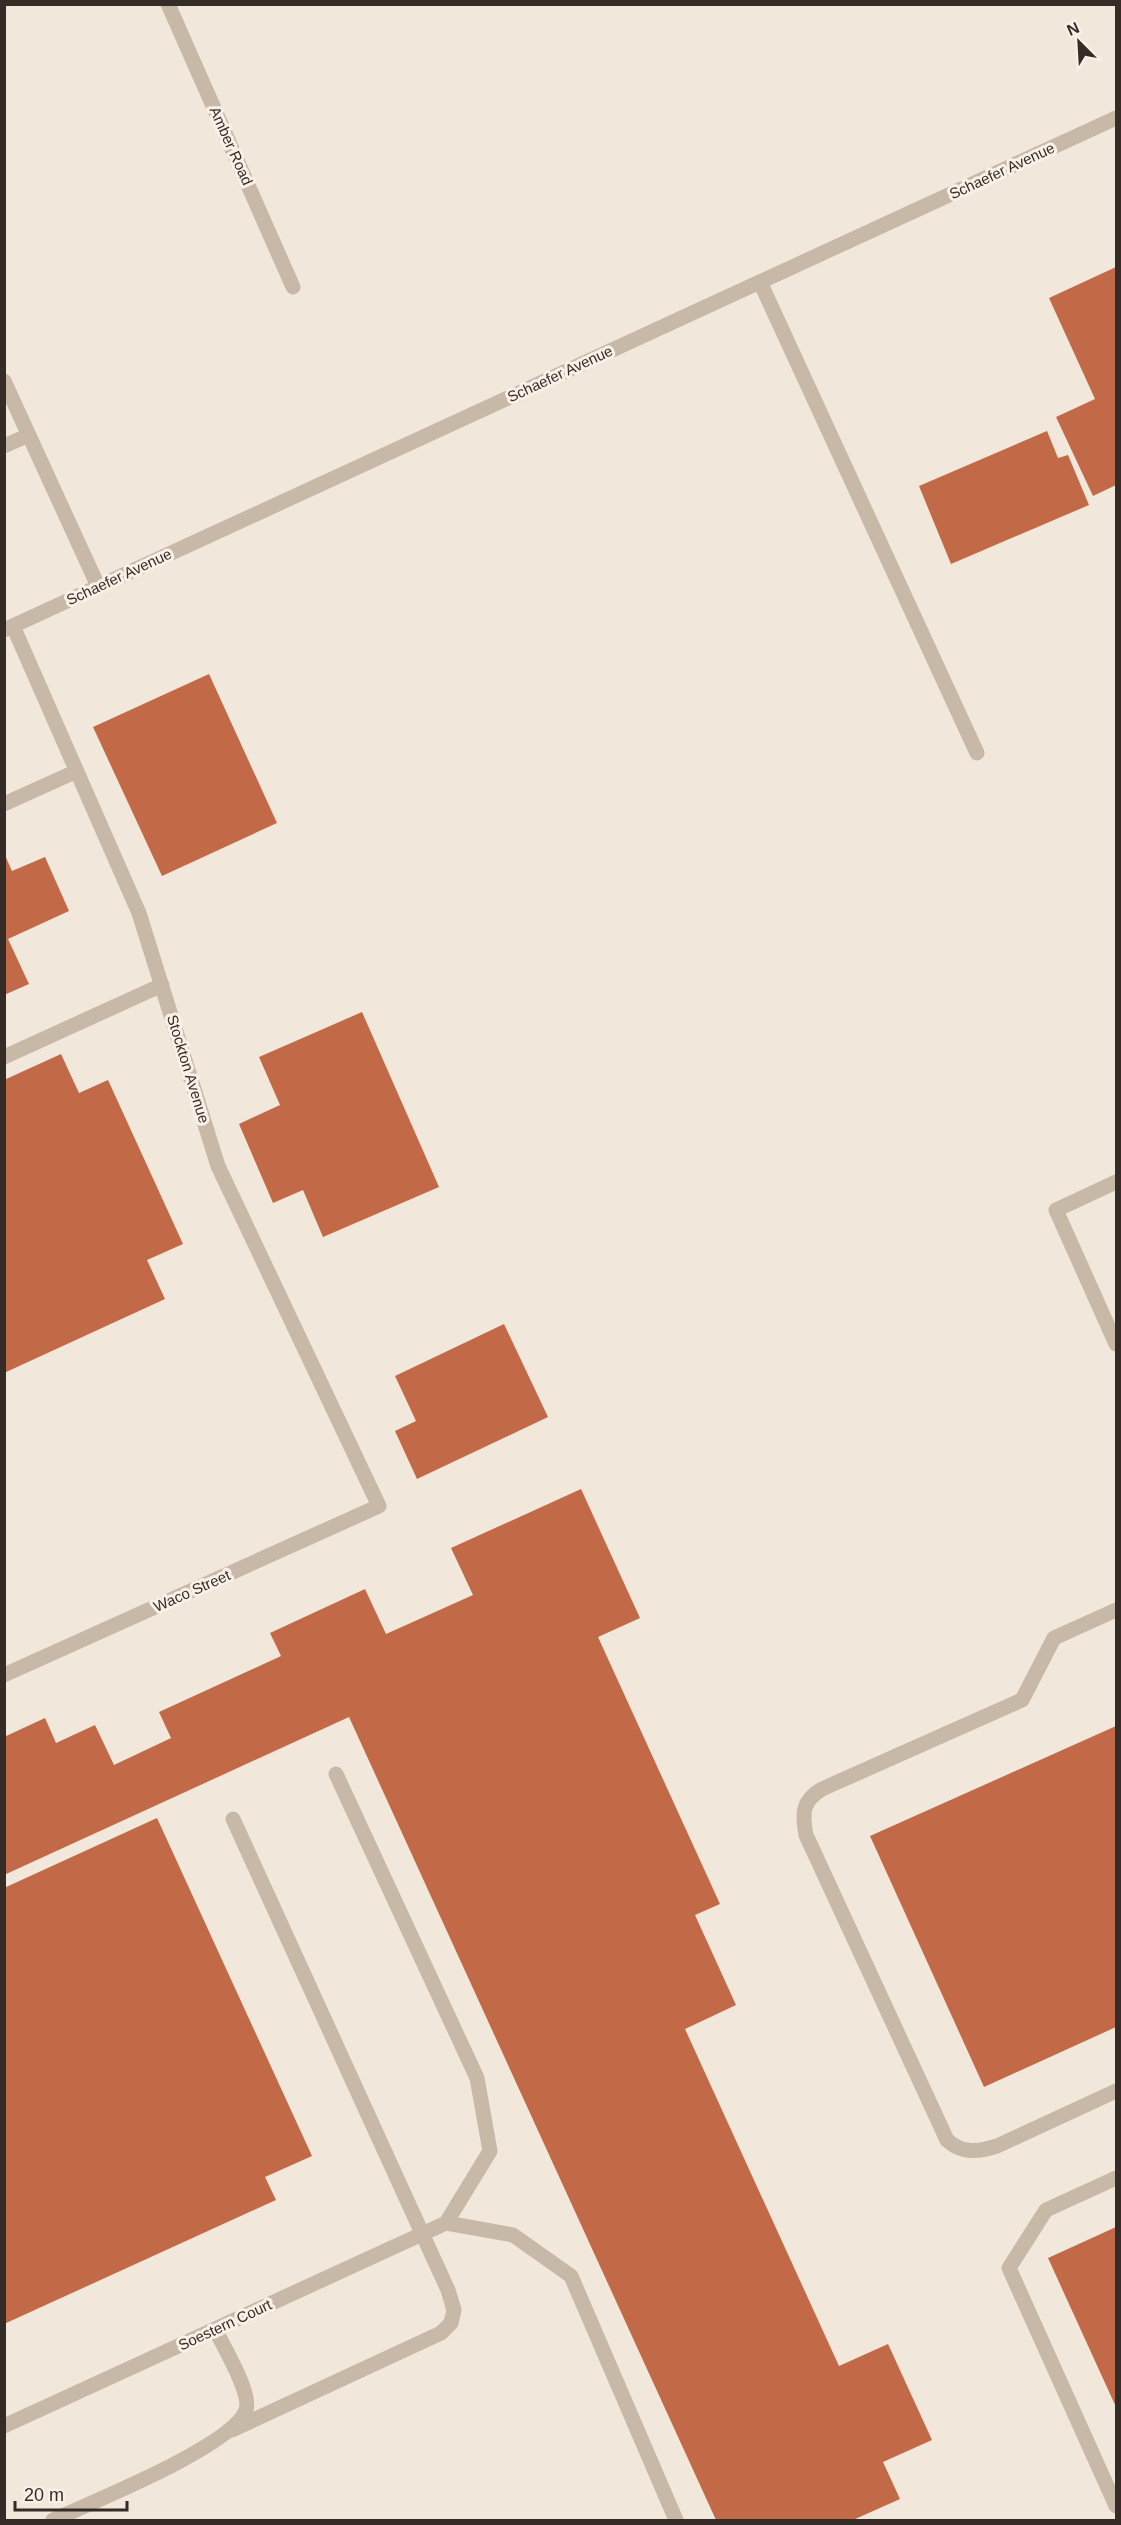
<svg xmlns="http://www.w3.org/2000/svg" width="1121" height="2525" font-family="Arial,sans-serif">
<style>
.building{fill:#c26a47}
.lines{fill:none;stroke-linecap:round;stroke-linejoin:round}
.minor{stroke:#c8b8a7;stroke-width:15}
.labels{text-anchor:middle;stroke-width:6;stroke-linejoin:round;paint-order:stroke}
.street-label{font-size:15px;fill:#352c27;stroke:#f9f1e7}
</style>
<rect width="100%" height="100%" fill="#f1e7db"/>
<path class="building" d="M 1116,267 L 1116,485 L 1093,496 L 1056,417 L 1095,399 L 1049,298 Z
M 1047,431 L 1058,458 L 1068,455 L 1089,505 L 951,564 L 919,486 Z
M 209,674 L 277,823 L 162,876 L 93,727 Z
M 4,853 L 12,871 L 45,857 L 69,911 L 8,939 L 29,984 L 4,995 Z
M 362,1012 L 439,1187 L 323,1237 L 303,1190 L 273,1203 L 239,1124 L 280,1105 L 259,1057 Z
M 61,1054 L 79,1093 L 108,1080 L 183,1244 L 147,1260 L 165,1299 L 4,1373 L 4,1080 Z
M 504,1324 L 548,1417 L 417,1479 L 395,1431 L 416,1421 L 395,1376 Z
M 581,1489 L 640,1618 L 598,1637 L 720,1904 L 695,1915 L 736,2005 L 685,2029 L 839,2366 L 888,2344 L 932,2440 L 883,2462 L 900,2499 L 853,2520 L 716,2520 L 349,1717 L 4,1875 L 4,1737 L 45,1718 L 56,1743 L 95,1725 L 114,1765 L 171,1738 L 159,1712 L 281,1656 L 270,1633 L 365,1589 L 386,1634 L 473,1595 L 451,1548 Z
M 1116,1726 L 1116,2027 L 984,2087 L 870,1836 Z
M 157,1818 L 312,2156 L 265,2177 L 276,2200 L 4,2324 L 4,1888 Z
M 1116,2227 L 1116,2407 L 1048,2258 Z"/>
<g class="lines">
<path class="minor" d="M 168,4 L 293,287
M 760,282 L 977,753
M 4,381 L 98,586
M 4,446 L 29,435
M 4,630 L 1116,118
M 4,804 L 77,771
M 4,1057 L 162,985
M 1116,1182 L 1056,1210 L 1116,1344
M 1116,1610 L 1054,1638 L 1022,1700 L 822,1789 C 802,1801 802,1813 806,1835 L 947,2140 C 962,2154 978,2152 997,2146 L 1116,2091
M 4,1675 L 379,1506 L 218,1166 L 139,913 L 13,626
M 336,1774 L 477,2078 L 490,2151 L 446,2223
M 1116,2178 L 1046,2210 L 1009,2268 L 1116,2506
M 446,2223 L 513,2235 L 571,2276 L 676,2520
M 4,2426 L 446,2223
M 232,2430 L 441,2333 L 451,2323 L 454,2310 L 448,2290 L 233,1819
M 53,2520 C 92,2502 233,2446 246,2410 C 252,2393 223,2346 215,2329"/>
</g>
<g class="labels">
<g class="street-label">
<text transform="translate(231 146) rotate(66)" y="5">Amber Road</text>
<text transform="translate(1002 171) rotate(-25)" y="5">Schaefer Avenue</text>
<text transform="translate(560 374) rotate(-25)" y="5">Schaefer Avenue</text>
<text transform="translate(119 577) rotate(-25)" y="5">Schaefer Avenue</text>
<text transform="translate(188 1069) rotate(73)" y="5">Stockton Avenue</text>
<text transform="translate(192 1591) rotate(-24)" y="5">Waco Street</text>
<text transform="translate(225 2325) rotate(-25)" y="5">Soestern Court</text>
</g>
</g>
<rect width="1121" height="2525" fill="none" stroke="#352c27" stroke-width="12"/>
<g transform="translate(1079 42) rotate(336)" stroke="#f9f1e7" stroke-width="4.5" paint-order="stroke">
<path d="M0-4.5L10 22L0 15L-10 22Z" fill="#352c27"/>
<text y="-9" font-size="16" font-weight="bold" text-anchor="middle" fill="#352c27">N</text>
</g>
<path d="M15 2501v9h112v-9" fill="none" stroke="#352c27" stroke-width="3"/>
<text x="24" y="2501" font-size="18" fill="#352c27" stroke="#f9f1e7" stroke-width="4.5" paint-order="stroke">20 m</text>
</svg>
